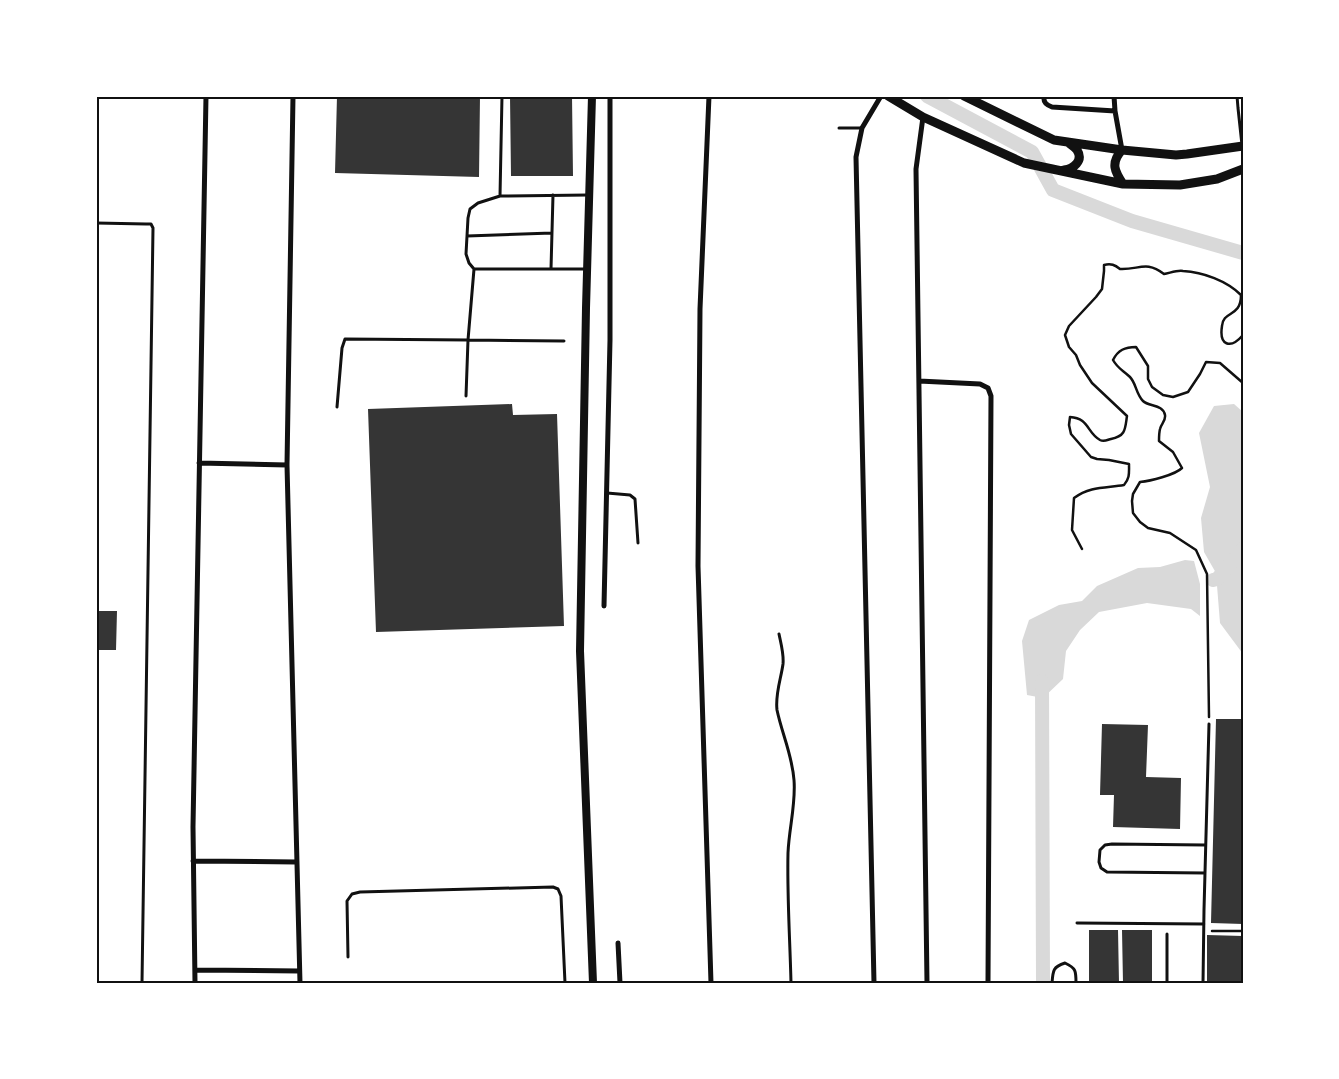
<svg xmlns="http://www.w3.org/2000/svg" width="1339" height="1079" font-family="'Libre Baskerville',serif">
<style>
.water{fill:#d9d9d9}
.lines{fill:none;stroke-linecap:round;stroke-linejoin:round}
.canal{stroke:#d9d9d9;stroke-width:14}
.building{fill:#353535}
.path{stroke:#111;stroke-width:2.5}
.service{stroke:#111;stroke-width:3}
.minor{stroke:#111;stroke-width:5}
.tertiary{stroke:#111;stroke-width:8}
.secondary{stroke:#111;stroke-width:9}
.neatline{fill:none;stroke:#111;stroke-width:2}
</style>
<rect width="100%" height="100%" fill="#fff"/>
<path class="water" d="M 1234,404 L 1243,412 L 1243,654 L 1220,623 L 1216,573 L 1204,552 L 1201,518 L 1210,487 L 1199,433 L 1214,406 Z
M 1185,560 L 1194,561 L 1200,584 L 1200,616 L 1191,609 L 1147,603 L 1099,612 L 1080,630 L 1066,651 L 1063,679 L 1043,698 L 1027,695 L 1022,641 L 1029,620 L 1059,605 L 1082,601 L 1097,586 L 1138,568 L 1160,567 Z"/>
<g class="lines">
<path class="canal" d="M 927,96 L 1032,152 L 1053,190 L 1132,221 L 1243,253
M 1213,580 L 1217,579 L 1243,549
M 1042,681 L 1043,983"/>
</g>
<path class="building" d="M 337,96 L 480,96 L 479,177 L 335,173 Z
M 510,96 L 572,96 L 573,176 L 511,176 Z
M 512,404 L 513,415 L 557,414 L 564,626 L 376,632 L 368,409 Z
M 96,611 L 117,611 L 116,650 L 96,650 Z
M 1216,719 L 1243,719 L 1243,924 L 1211,923 Z
M 1102,724 L 1148,725 L 1146,777 L 1181,778 L 1180,829 L 1113,827 L 1114,795 L 1100,795 Z
M 1089,930 L 1118,930 L 1119,983 L 1089,983 Z
M 1122,930 L 1152,930 L 1152,983 L 1123,983 Z
M 1207,935 L 1243,936 L 1243,983 L 1207,983 Z"/>
<g class="lines">
<path class="path" d="M 1082,549 L 1072,530 L 1074,498 C 1090,486 1106,488 1124,485 C 1130,478 1129,473 1129,464 L 1109,460 L 1097,459 L 1091,457 L 1071,434 L 1069,425 L 1070,417 C 1089,418 1087,433 1100,440 C 1104,442 1107,440 1111,439 C 1126,436 1125,429 1127,416 L 1092,383 L 1080,365 L 1076,355 L 1069,347 L 1065,335 L 1069,326 L 1096,297 L 1102,289 L 1104,271 L 1104,265 C 1111,263 1115,265 1120,269 C 1139,270 1146,260 1164,274 C 1170,273 1177,270 1183,271 C 1203,272 1227,281 1241,295 C 1241,318 1223,310 1222,326 C 1219,345 1230,350 1243,335
M 1209,717 L 1207,574 L 1196,550 L 1170,533 L 1148,528 L 1140,522 L 1133,513 L 1132,501 L 1133,494 L 1140,482 C 1150,481 1175,475 1182,468 L 1173,452 L 1159,441 C 1159,438 1159,433 1160,429 C 1161,424 1166,421 1165,415 C 1163,404 1149,407 1143,401 C 1136,394 1136,383 1130,377 C 1123,370 1118,369 1113,360 C 1118,350 1125,347 1136,347 L 1148,366 L 1148,379 L 1152,387 L 1163,395 L 1173,397 L 1188,392 L 1200,374 L 1206,362 L 1220,363 L 1243,383
M 1212,931 L 1243,931"/>
<path class="service" d="M 1237,96 L 1238,108 L 1242,145
M 839,128 L 862,128
M 500,196 L 502,96
M 96,223 L 146,224 L 151,224 L 153,228 L 142,983
M 467,236 L 552,233
M 474,269 L 468,340 L 564,341
M 551,269 L 553,195
M 586,269 L 474,269 L 469,263 L 466,254 L 468,218 L 470,209 L 478,203 L 500,196 L 588,195
M 337,407 L 342,348 L 345,339 L 468,340 L 466,396
M 607,493 L 630,495 L 635,499 L 638,543
M 779,634 C 781,644 784,654 783,664 C 781,679 775,694 777,710 C 782,734 792,754 794,780 C 796,804 789,828 788,853 C 787,896 790,940 791,983
M 1205,873 L 1107,872 L 1101,868 L 1099,862 L 1100,850 L 1105,845 L 1112,844 L 1205,845
M 1077,923 L 1204,924
M 1167,934 L 1167,983
M 348,957 L 347,901 L 352,894 L 360,892 L 553,887 L 558,889 L 561,896 L 565,983
M 1052,983 C 1053,970 1053,967 1065,963 C 1076,968 1076,971 1076,983
M 1203,983 L 1204,910 L 1209,724"/>
<path class="minor" d="M 293,96 L 287,465 L 300,983
M 709,96 L 700,309 L 698,566 L 711,983
M 1044,96 C 1043,103 1047,105 1052,107 L 1115,111
M 1114,96 L 1115,111 L 1122,150
M 923,117 L 916,169 L 927,983
M 919,381 L 980,384 L 988,388 L 991,396 L 988,983
M 199,463 L 287,465
M 604,606 L 610,340 L 610,96
M 193,861 L 296,862
M 618,943 L 620,983
M 195,970 L 299,971
M 195,983 L 193,827 L 206,96
M 874,983 L 856,157 L 862,128 L 881,96"/>
<path class="tertiary" d="M 592,96 L 586,308 L 580,651 L 593,983"/>
<path class="secondary" d="M 888,96 L 923,117 L 1024,163 L 1123,184 L 1180,185 L 1217,179 L 1243,169
M 964,96 L 1054,140 L 1122,150 L 1176,155 L 1187,154 L 1243,146
M 1122,150 C 1110,163 1115,172 1123,184
M 1064,170 C 1073,169 1084,161 1077,150 C 1075,147 1071,145 1068,142"/>
</g>
<rect width="1339" height="1079" fill="none" stroke="#ffffff" stroke-width="195"/>
<rect x="98" y="98" width="1144" height="884" class="neatline"/>
</svg>
